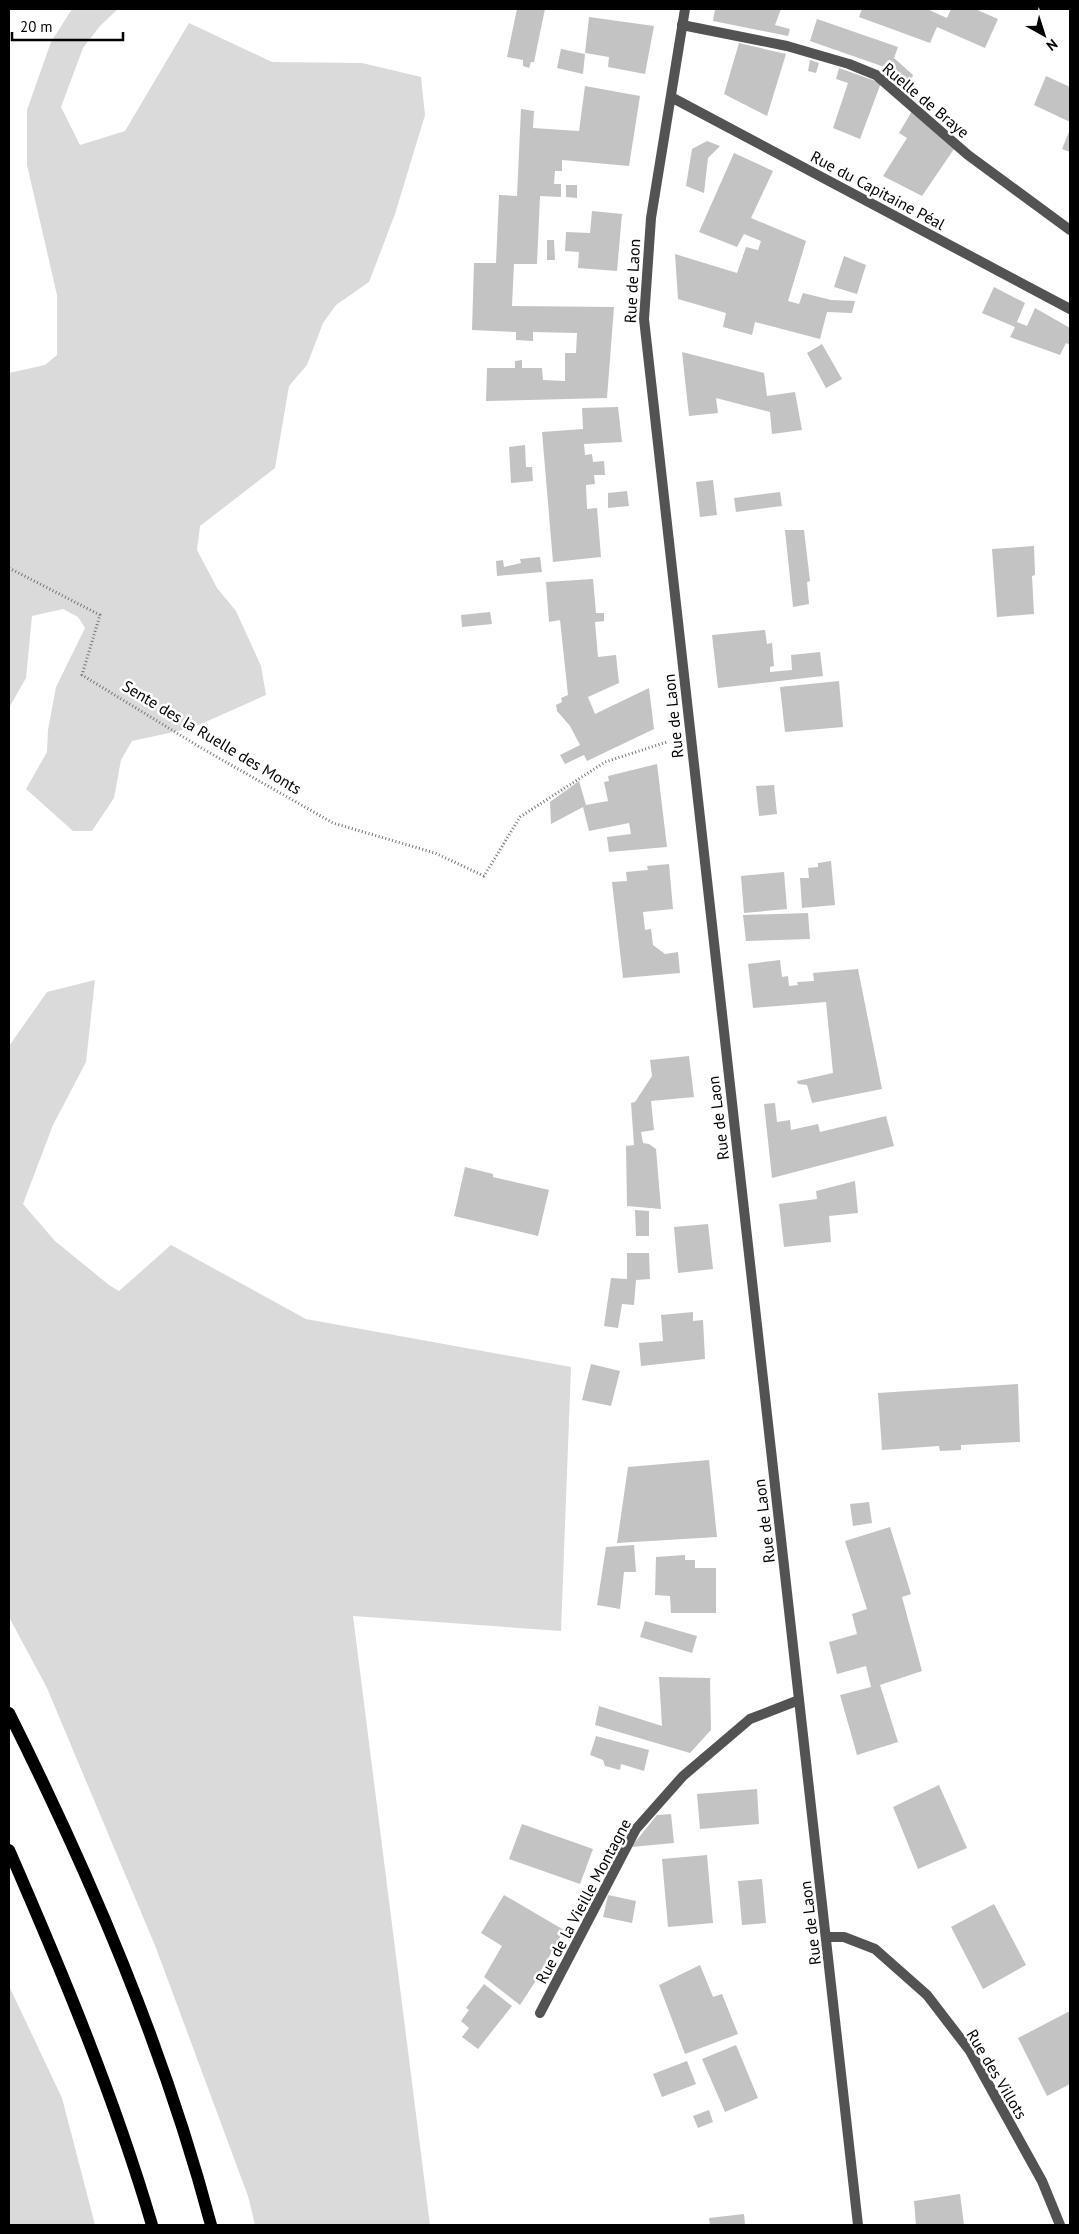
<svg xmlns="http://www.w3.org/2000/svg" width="1079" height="2234" font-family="'PT Sans',sans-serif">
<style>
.green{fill:#dadada}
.building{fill:#c3c3c3}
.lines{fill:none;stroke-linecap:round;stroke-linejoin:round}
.path{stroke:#757575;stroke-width:3;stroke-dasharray:1 2.5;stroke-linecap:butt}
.service{stroke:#535353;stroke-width:10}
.minor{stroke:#535353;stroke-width:10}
.tertiary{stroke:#535353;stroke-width:10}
.primary{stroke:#000;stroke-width:12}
.labels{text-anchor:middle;stroke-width:5;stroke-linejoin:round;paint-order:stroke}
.street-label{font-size:16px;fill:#000;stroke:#fff}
</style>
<rect width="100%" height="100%" fill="#fff"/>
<path class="green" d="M 72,9 L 118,9 L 100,26 L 83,48 L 61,107 L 80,145 L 125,131 L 189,23 L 272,62 L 362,63 L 421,77 L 425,115 L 395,214 L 369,282 L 336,305 L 323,323 L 307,365 L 289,386 L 275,468 L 200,526 L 197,550 L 217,588 L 236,611 L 261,666 L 266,695 L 192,728 L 132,741 L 121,760 L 114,798 L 92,831 L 73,831 L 26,789 L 47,752 L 48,730 L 56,687 L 85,628 L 78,617 L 63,609 L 32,616 L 26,678 L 9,708 L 9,373 L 45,365 L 57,355 L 57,295 L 27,165 L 27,110 L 51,42 Z
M 95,980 L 86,1062 L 53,1125 L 23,1204 L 55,1241 L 109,1285 L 119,1291 L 171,1245 L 306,1319 L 571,1367 L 561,1631 L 353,1616 L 430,2225 L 255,2225 L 248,2196 L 156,1948 L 47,1688 L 9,1617 L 9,1046 L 47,992 Z
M 9,1986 L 62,2098 L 95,2225 L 9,2225 Z"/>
<path class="building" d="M 517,9 L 545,9 L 534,62 L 531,62 L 529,68 L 523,66 L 523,60 L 507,57 Z
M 715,9 L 781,9 L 775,25 L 790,29 L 788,36 L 713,21 Z
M 862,9 L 927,9 L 947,18 L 951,9 L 975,9 L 998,19 L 985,48 L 937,27 L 930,43 L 859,17 Z
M 589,17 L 654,26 L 645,74 L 608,67 L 609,57 L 585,53 Z
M 817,19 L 898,47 L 894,58 L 913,75 L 909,86 L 890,69 L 810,41 Z
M 739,43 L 786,54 L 767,116 L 724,94 Z
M 561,49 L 585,54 L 583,74 L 557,68 Z
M 810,60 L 819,63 L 816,73 L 808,71 Z
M 839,68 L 881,83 L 860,139 L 833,128 L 848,83 L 836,79 Z
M 1046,76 L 1070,87 L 1070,122 L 1034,105 Z
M 585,86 L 640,96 L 629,166 L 562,160 L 562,171 L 555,171 L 554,184 L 561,184 L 561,197 L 540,196 L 537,264 L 514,264 L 512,306 L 614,307 L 607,398 L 486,401 L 487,368 L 515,368 L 515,361 L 522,360 L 522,368 L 542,368 L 543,380 L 565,381 L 565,353 L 576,353 L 577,333 L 533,332 L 533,341 L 516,340 L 516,332 L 472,330 L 474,263 L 496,263 L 499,195 L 517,196 L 521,109 L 534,111 L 533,128 L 579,131 Z
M 912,111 L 954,149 L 922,196 L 883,176 L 907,138 L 899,133 Z
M 1070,129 L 1070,152 L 1062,149 Z
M 707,141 L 720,146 L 708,158 L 704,193 L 686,186 L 692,149 Z
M 734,153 L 773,171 L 751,218 L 806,241 L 788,301 L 799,304 L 803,293 L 831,300 L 855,301 L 852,313 L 827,312 L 820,339 L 755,322 L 752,335 L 723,327 L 726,313 L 678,299 L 675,254 L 737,273 L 746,247 L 758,250 L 761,241 L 744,234 L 737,247 L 699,232 Z
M 566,185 L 577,185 L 577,198 L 566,197 Z
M 592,211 L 622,214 L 617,271 L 578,268 L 579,252 L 565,251 L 566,232 L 590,233 Z
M 547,240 L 554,240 L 555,260 L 547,260 Z
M 844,256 L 866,265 L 857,294 L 834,287 Z
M 994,287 L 1025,303 L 1017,322 L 1027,326 L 1035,308 L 1070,328 L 1070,345 L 1066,343 L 1060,355 L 1010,337 L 1015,327 L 982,313 Z
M 822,344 L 842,379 L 826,388 L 807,353 Z
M 682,352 L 764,373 L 767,396 L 795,392 L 802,430 L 772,434 L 770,412 L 716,398 L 718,413 L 689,416 Z
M 618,407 L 622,442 L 584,444 L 585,455 L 592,454 L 593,462 L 604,461 L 605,475 L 594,475 L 595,484 L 586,485 L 587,509 L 597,508 L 601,557 L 553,562 L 542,432 L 583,429 L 582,408 Z
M 525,445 L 526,467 L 532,467 L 533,481 L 511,483 L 509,447 Z
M 713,480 L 717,515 L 700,517 L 696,482 Z
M 627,491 L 629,506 L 608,508 L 608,493 Z
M 780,492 L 782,506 L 736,512 L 734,498 Z
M 785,530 L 804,530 L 810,581 L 807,582 L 809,604 L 793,607 Z
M 1034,546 L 1035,575 L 1032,576 L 1034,614 L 997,617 L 992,549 Z
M 540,557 L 542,572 L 497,576 L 496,561 L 503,560 L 504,567 L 521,563 L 520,559 Z
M 593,579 L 596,613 L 604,613 L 604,621 L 595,622 L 598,657 L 616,655 L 619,683 L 588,697 L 595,714 L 649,688 L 654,729 L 587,761 L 584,755 L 565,764 L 560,755 L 580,745 L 570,726 L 557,711 L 556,705 L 562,702 L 561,698 L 568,695 L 560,620 L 549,622 L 546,582 Z
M 490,612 L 492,624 L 462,627 L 461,615 Z
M 765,630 L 767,644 L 772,643 L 774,666 L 770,667 L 770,672 L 792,670 L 791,655 L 820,652 L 823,676 L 718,688 L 712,635 Z
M 839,681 L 843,727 L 785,732 L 780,687 Z
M 657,764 L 667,847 L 609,852 L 607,837 L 631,834 L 629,823 L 589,831 L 583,807 L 551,824 L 550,802 L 579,781 L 586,805 L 608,801 L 604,782 L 609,781 L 608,776 Z
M 774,785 L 777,814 L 759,816 L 756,786 Z
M 831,861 L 835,905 L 802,908 L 800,878 L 809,878 L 808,868 L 818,867 L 818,863 Z
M 669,864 L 673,909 L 643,912 L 645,930 L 651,929 L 653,945 L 665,954 L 678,952 L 680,973 L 623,978 L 612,882 L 627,881 L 626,872 L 648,870 L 647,866 Z
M 784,872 L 787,909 L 744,913 L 741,876 Z
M 808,913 L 810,939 L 746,941 L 743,915 Z
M 780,960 L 782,977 L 788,976 L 789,986 L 798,985 L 797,982 L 814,981 L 813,973 L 858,969 L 882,1089 L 812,1103 L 807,1085 L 798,1084 L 797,1081 L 833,1073 L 826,1002 L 753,1008 L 748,964 Z
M 689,1056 L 694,1097 L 651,1101 L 654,1130 L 641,1132 L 643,1143 L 649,1144 L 656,1149 L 661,1209 L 627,1206 L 626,1146 L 634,1145 L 631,1103 L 635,1102 L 652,1076 L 650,1060 Z
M 775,1103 L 777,1122 L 790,1120 L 791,1130 L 818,1124 L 820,1132 L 886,1116 L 894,1146 L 772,1178 L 764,1104 Z
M 465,1167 L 493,1174 L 493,1177 L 549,1190 L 538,1236 L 454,1216 Z
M 855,1181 L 858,1213 L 829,1216 L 831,1242 L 784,1247 L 779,1204 L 817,1199 L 816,1191 Z
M 635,1210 L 649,1211 L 649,1236 L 636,1236 Z
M 708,1224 L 713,1269 L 678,1273 L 674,1227 Z
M 627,1253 L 649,1253 L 650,1279 L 636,1280 L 634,1305 L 622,1304 L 618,1328 L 604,1326 L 611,1278 L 627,1279 Z
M 693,1312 L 693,1321 L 703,1320 L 705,1359 L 641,1366 L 639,1343 L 663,1341 L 661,1315 Z
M 591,1364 L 620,1371 L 611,1406 L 582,1400 Z
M 1018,1384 L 1020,1442 L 961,1445 L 961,1450 L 940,1451 L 939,1446 L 882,1450 L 878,1393 Z
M 709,1460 L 717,1537 L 617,1543 L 628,1467 Z
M 869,1502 L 872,1523 L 853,1526 L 850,1504 Z
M 890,1527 L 911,1594 L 902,1597 L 922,1671 L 880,1685 L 898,1742 L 857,1755 L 840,1695 L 871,1687 L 866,1666 L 837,1674 L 829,1642 L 857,1634 L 852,1614 L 867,1609 L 845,1541 Z
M 634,1545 L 636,1572 L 624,1572 L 620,1609 L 597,1605 L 606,1547 Z
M 685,1555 L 685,1560 L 695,1560 L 695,1568 L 716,1568 L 716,1613 L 671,1613 L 670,1596 L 655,1595 L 656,1557 Z
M 645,1621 L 697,1636 L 692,1653 L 640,1637 Z
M 659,1677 L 710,1678 L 711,1730 L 690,1753 L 595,1725 L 599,1706 L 662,1726 Z
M 596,1736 L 649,1750 L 644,1771 L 621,1764 L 620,1770 L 605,1766 L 603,1760 L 590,1755 Z
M 939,1785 L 967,1848 L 918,1869 L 893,1807 Z
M 757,1789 L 759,1824 L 700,1829 L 697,1794 Z
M 671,1814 L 674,1843 L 631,1847 L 657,1815 Z
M 522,1824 L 593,1849 L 580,1884 L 509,1859 Z
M 707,1855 L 713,1923 L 668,1927 L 662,1859 Z
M 762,1879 L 766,1923 L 742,1925 L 738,1881 Z
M 504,1895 L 564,1930 L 535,1982 L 520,2005 L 484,1977 L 502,1946 L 481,1933 Z
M 608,1895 L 636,1901 L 632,1923 L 603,1917 Z
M 994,1904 L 1026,1965 L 983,1989 L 951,1927 Z
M 700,1965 L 713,1997 L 722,1994 L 738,2034 L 685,2054 L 659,1985 Z
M 484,1984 L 512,2006 L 478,2049 L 462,2037 L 469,2028 L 461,2021 L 469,2010 L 466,2008 Z
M 1070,2011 L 1070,2084 L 1047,2096 L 1018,2038 Z
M 736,2045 L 758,2098 L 725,2112 L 702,2059 Z
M 687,2061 L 696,2084 L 662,2097 L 653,2074 Z
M 709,2110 L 713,2122 L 698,2128 L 693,2116 Z
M 960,2194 L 964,2225 L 916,2225 L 914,2201 Z
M 744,2214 L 745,2225 L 710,2225 L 709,2218 Z"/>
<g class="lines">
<path class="path" d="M 9,568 L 100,615 L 82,675 L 203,749 L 333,823 L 435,853 L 484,876 L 520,817 L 605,762 L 667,742"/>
<path class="service" d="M 682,25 L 787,46 L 849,64 L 876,75 L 968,155 L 1070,230"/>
<path class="minor" d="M 827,1937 L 844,1937 L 875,1949 L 927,1995 L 970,2051 L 1042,2181 L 1060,2225
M 540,2013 L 636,1829 L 683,1776 L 750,1719 L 799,1700"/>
<path class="tertiary" d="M 685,9 L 651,218 L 644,319 L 858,2225
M 671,97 L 1070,309"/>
<path class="primary" d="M 9,1713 C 91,1877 164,2048 211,2225
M 9,1850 C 63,1974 114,2096 152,2225"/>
</g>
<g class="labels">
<g class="street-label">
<text transform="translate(926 100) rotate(40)" y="6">Ruelle de Braye</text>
<text transform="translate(878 190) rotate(28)" y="6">Rue du Capitaine Péal</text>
<text transform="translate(632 281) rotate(-87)" y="6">Rue de Laon</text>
<text transform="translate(673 716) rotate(-96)" y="6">Rue de Laon</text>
<text transform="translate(212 737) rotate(31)" y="6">Sente des la Ruelle des Monts</text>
<text transform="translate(718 1118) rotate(-97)" y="6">Rue de Laon</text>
<text transform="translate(764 1521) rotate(-97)" y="6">Rue de Laon</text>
<text transform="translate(583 1901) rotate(-62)" y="6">Rue de la Vieille Montagne</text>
<text transform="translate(810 1923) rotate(-97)" y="6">Rue de Laon</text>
<text transform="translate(997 2074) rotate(59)" y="6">Rue des Villots</text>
</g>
</g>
<rect width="1079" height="2234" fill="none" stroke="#000000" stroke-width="20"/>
<g transform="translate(1044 35) rotate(141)" stroke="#ffffff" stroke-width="4" paint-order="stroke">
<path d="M0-4L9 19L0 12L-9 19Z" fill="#000000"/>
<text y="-8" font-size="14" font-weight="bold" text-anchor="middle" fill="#000000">N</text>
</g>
<path d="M12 32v8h111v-8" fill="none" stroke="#000000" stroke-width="2.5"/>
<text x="20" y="32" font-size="15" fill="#000000" stroke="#ffffff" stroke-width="4" paint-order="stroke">20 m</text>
</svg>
